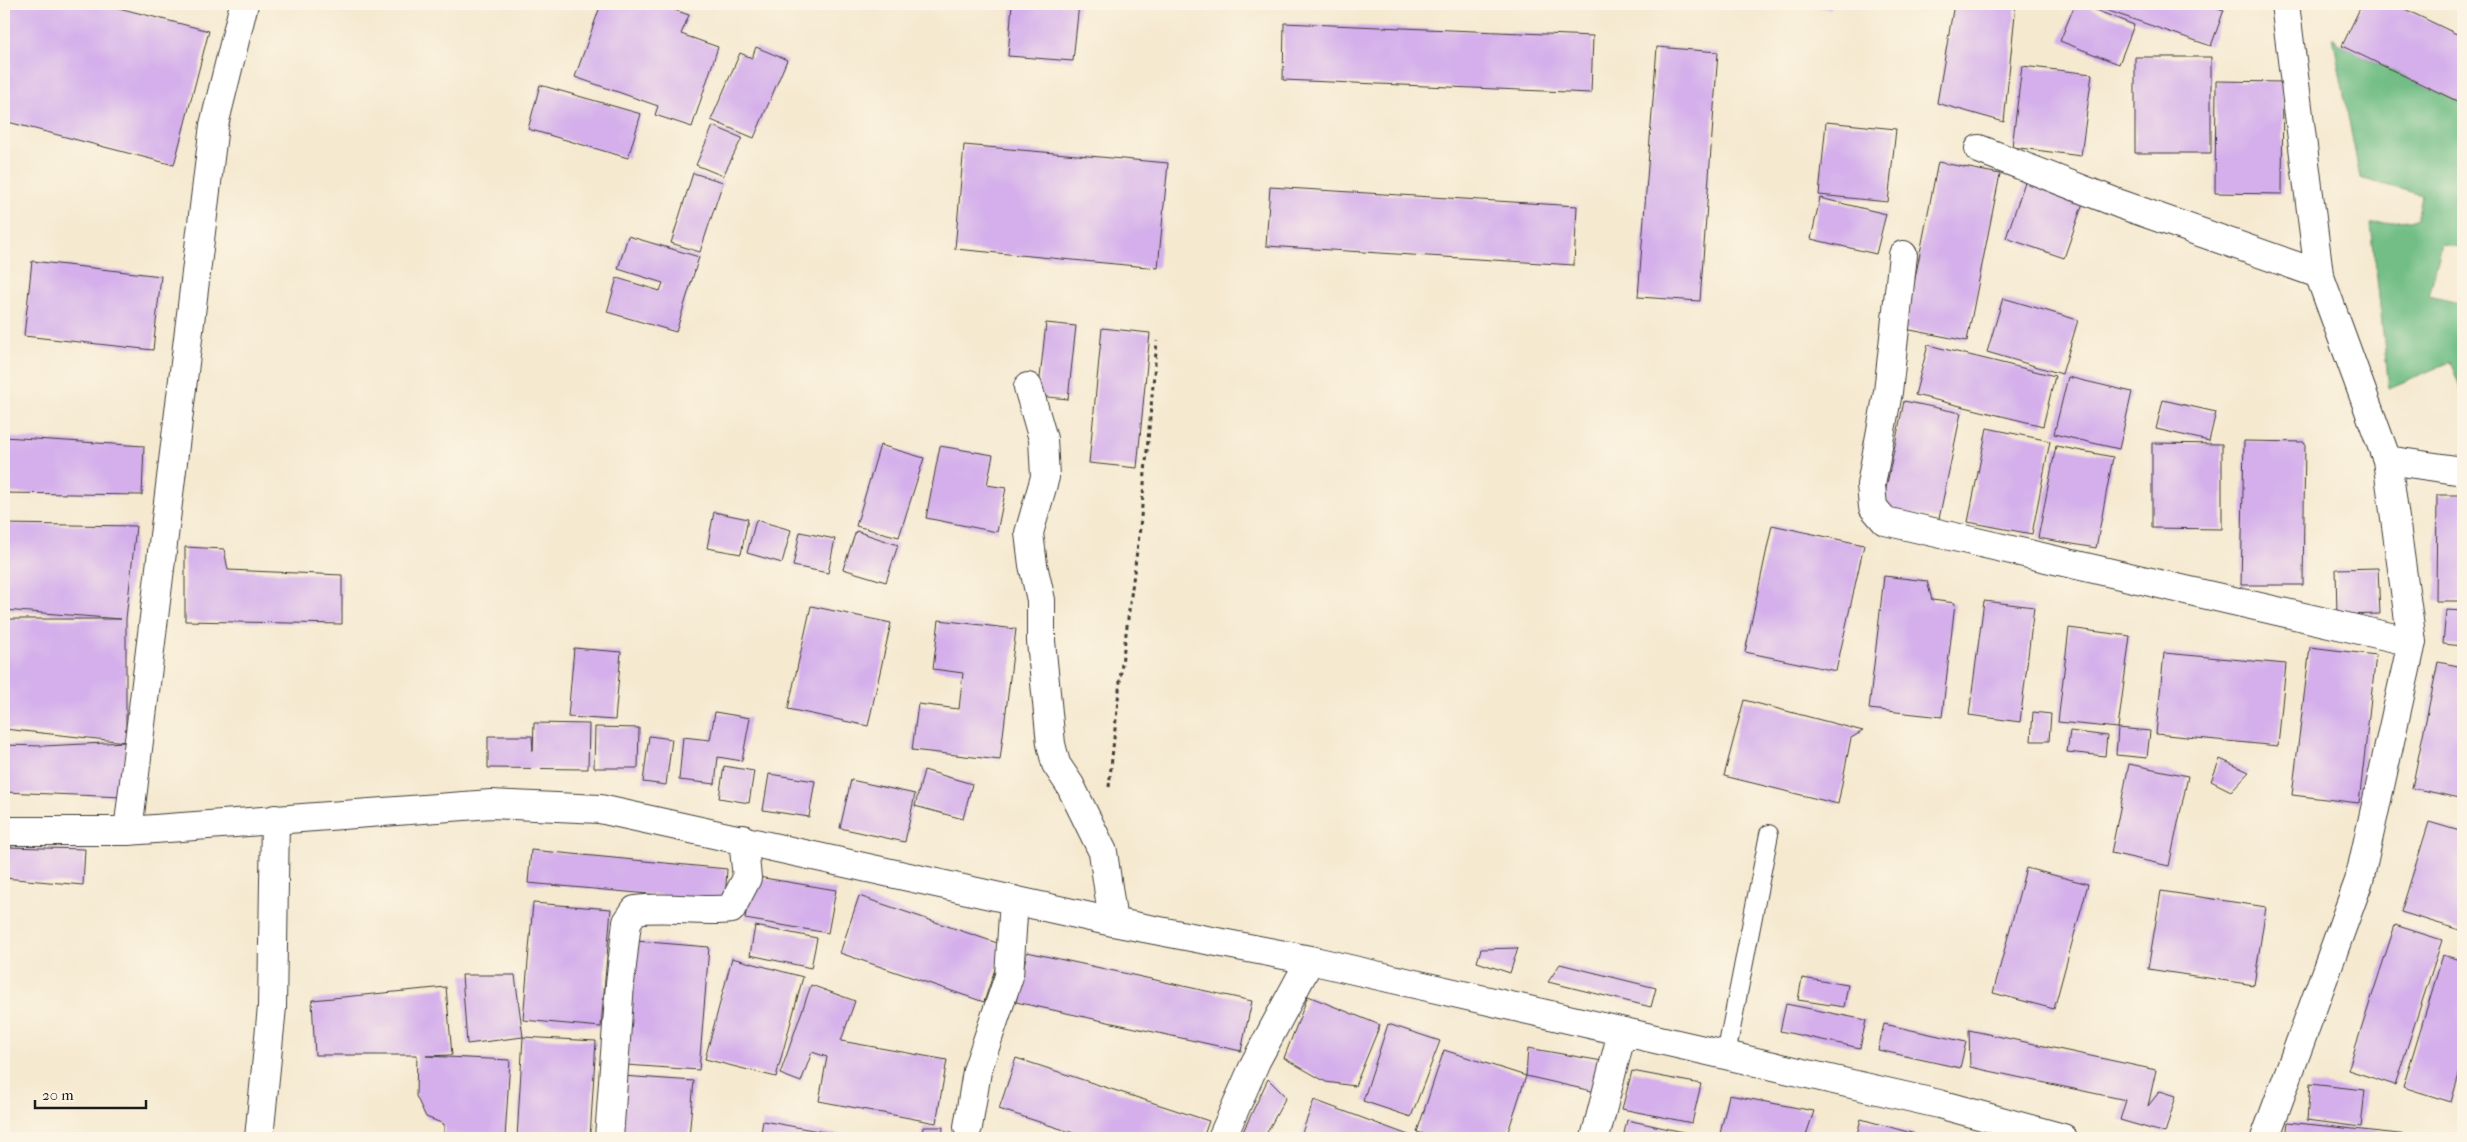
<svg xmlns="http://www.w3.org/2000/svg" width="2467" height="1142" font-family="'IM FELL French Canon',serif">
<style>
.forest{fill:#72be86;stroke:#476d51}
.building{fill:#d4afeb}
.lines{fill:none;stroke-linecap:round;stroke-linejoin:round}
.lane-casing{stroke:#3d3b37;stroke-width:20}
.street-casing{stroke:#3d3b37;stroke-width:30}
.path{stroke:#3d3b37;stroke-width:3;stroke-dasharray:4 4;stroke-linecap:butt}
.lane{stroke:#fff;stroke-width:18}
.street{stroke:#fff;stroke-width:28}
</style>
<rect width="100%" height="100%" fill="#fcf5e5"/>
<filter id="ink" filterUnits="userSpaceOnUse"><feTurbulence type="fractalNoise" baseFrequency=".02" numOctaves="2"/><feDisplacementMap in="SourceGraphic" scale="10" xChannelSelector="R" yChannelSelector="G"/><feConvolveMatrix kernelMatrix="1 2 1 2 8 2 1 2 1" color-interpolation-filters="sRGB"/></filter>
<filter id="wash" filterUnits="userSpaceOnUse"><feTurbulence type="fractalNoise" baseFrequency=".0096" numOctaves="4" result="noise"/><feDisplacementMap in="SourceGraphic" scale="20" xChannelSelector="R" yChannelSelector="G"/><feGaussianBlur stdDeviation="1.12" result="paint"/><feColorMatrix in="noise" values="0 0 0 0 0 0 0 0 0 0 0 0 0 0 0 0 0 1.4 0 .05"/><feComposite in="paint" operator="in"/></filter>
<g filter="url(#wash)">
<rect width="100%" height="100%" fill="#f5e9d0"/>
<path class="forest" d="M 2333,37 L 2342,46 L 2463,104 L 2463,248 L 2442,244 L 2429,296 L 2463,304 L 2463,394 L 2450,362 L 2389,388 L 2371,224 L 2417,219 L 2422,195 L 2360,178 Z"/>
<g id="blocks">
<path class="building" d="M 6,4 L 103,4 L 209,31 L 174,165 L 4,121 L 4,12 Z
M 601,4 L 657,4 L 689,15 L 681,34 L 718,47 L 692,127 L 655,115 L 658,106 L 575,77 Z
M 1012,4 L 1079,4 L 1073,61 L 1008,56 Z
M 1804,4 L 1831,4 L 1830,9 Z
M 1954,4 L 2016,4 L 2004,122 L 1937,103 Z
M 2075,4 L 2080,4 L 2134,25 L 2119,64 L 2060,41 Z
M 2095,4 L 2205,4 L 2224,10 L 2211,46 L 2094,6 Z
M 2362,4 L 2394,4 L 2463,37 L 2463,104 L 2342,46 Z
M 1284,23 L 1593,36 L 1591,93 L 1283,80 Z
M 756,47 L 787,60 L 754,138 L 711,120 L 740,53 L 752,58 Z
M 1657,47 L 1718,52 L 1700,301 L 1638,297 Z
M 2135,57 L 2211,57 L 2211,153 L 2135,153 Z
M 2022,66 L 2092,74 L 2081,156 L 2012,147 Z
M 2216,81 L 2283,82 L 2282,194 L 2215,193 Z
M 540,85 L 641,114 L 628,158 L 528,129 Z
M 1826,122 L 1896,129 L 1888,202 L 1819,195 Z
M 713,126 L 742,138 L 723,176 L 696,165 Z
M 964,145 L 1168,163 L 1158,268 L 955,249 Z
M 1938,162 L 2000,174 L 1967,341 L 1905,329 Z
M 693,173 L 723,182 L 700,252 L 671,243 Z
M 2026,179 L 2084,200 L 2064,258 L 2006,238 Z
M 4,183 L 8,183 L 5,227 L 4,227 Z
M 1270,187 L 1577,206 L 1574,265 L 1266,246 Z
M 1820,198 L 1886,214 L 1876,254 L 1811,239 Z
M 628,236 L 699,257 L 676,332 L 607,312 L 617,278 L 660,291 L 663,283 L 618,269 Z
M 32,261 L 161,276 L 153,350 L 24,336 Z
M 2003,298 L 2078,320 L 2062,374 L 1987,352 Z
M 1046,323 L 1076,326 L 1068,399 L 1038,396 Z
M 1102,328 L 1150,333 L 1137,468 L 1089,463 Z
M 1928,345 L 2055,376 L 2043,426 L 1915,395 Z
M 2068,377 L 2132,392 L 2119,449 L 2054,434 Z
M 2163,400 L 2216,412 L 2209,441 L 2156,429 Z
M 1904,401 L 1961,413 L 1939,519 L 1882,508 Z
M 1987,428 L 2050,441 L 2032,534 L 1968,522 Z
M 4,437 L 144,446 L 142,495 L 4,493 Z
M 2244,441 L 2305,442 L 2303,585 L 2241,585 Z
M 2152,443 L 2222,444 L 2222,529 L 2152,528 Z
M 880,445 L 924,458 L 899,537 L 856,526 Z
M 940,446 L 993,455 L 987,485 L 1006,488 L 997,532 L 926,518 Z
M 2056,446 L 2113,457 L 2096,548 L 2038,538 Z
M 2437,495 L 2463,495 L 2463,601 L 2436,601 Z
M 714,512 L 748,519 L 741,554 L 707,548 Z
M 756,520 L 791,530 L 782,563 L 747,553 Z
M 4,524 L 136,526 L 126,619 L 126,742 L 123,797 L 4,792 L 4,745 L 43,746 L 126,742 L 4,729 L 4,619 L 121,619 L 4,610 Z
M 1772,525 L 1864,545 L 1836,671 L 1745,652 Z
M 856,531 L 898,545 L 886,582 L 843,569 Z
M 800,532 L 835,539 L 828,573 L 793,566 Z
M 185,547 L 224,549 L 228,570 L 342,575 L 342,624 L 185,621 Z
M 2378,568 L 2380,614 L 2337,615 L 2336,569 Z
M 1884,576 L 1927,581 L 1932,600 L 1955,603 L 1942,717 L 1869,709 Z
M 1984,601 L 2034,607 L 2020,722 L 1969,715 Z
M 811,606 L 891,623 L 868,726 L 788,709 Z
M 2446,610 L 2463,611 L 2463,646 L 2443,644 Z
M 939,620 L 1016,629 L 1000,760 L 912,750 L 918,704 L 959,709 L 963,673 L 933,669 Z
M 2069,628 L 2130,636 L 2118,728 L 2058,722 Z
M 2310,647 L 2376,655 L 2359,803 L 2292,795 Z
M 574,648 L 621,652 L 615,720 L 568,717 Z
M 2164,653 L 2286,664 L 2278,746 L 2156,734 Z
M 2438,662 L 2463,667 L 2463,781 L 2460,798 L 2412,788 Z
M 1744,700 L 1863,731 L 1851,738 L 1838,804 L 1724,776 Z
M 715,712 L 750,718 L 742,761 L 718,757 L 715,784 L 679,780 L 683,737 L 710,740 Z
M 2033,712 L 2051,714 L 2049,741 L 2031,741 Z
M 534,723 L 589,724 L 588,769 L 488,768 L 488,736 L 532,736 L 533,751 Z
M 595,727 L 639,728 L 638,768 L 594,768 Z
M 2118,728 L 2150,731 L 2147,758 L 2116,755 Z
M 2070,731 L 2107,736 L 2105,756 L 2067,752 Z
M 649,736 L 672,739 L 666,785 L 643,782 Z
M 2220,759 L 2249,772 L 2231,791 L 2211,781 Z
M 2129,764 L 2188,776 L 2169,866 L 2111,853 Z
M 724,766 L 754,771 L 749,803 L 719,798 Z
M 924,770 L 972,784 L 963,819 L 915,806 Z
M 769,774 L 815,781 L 809,817 L 763,810 Z
M 851,780 L 915,794 L 905,842 L 840,828 Z
M 2429,822 L 2463,832 L 2463,931 L 2401,912 Z
M 4,847 L 85,849 L 83,885 L 4,878 Z
M 531,850 L 727,869 L 725,901 L 528,883 Z
M 2026,868 L 2088,884 L 2054,1009 L 1993,993 Z
M 752,876 L 836,890 L 828,933 L 745,919 Z
M 2161,891 L 2266,907 L 2254,985 L 2148,969 Z
M 859,896 L 1003,945 L 984,1002 L 840,953 Z
M 533,903 L 611,909 L 601,1027 L 523,1020 Z
M 2395,925 L 2442,940 L 2395,1085 L 2348,1070 Z
M 755,926 L 817,938 L 811,968 L 750,955 Z
M 636,941 L 709,947 L 699,1070 L 626,1065 Z
M 1518,948 L 1510,973 L 1477,962 L 1481,949 Z
M 1027,952 L 1252,1001 L 1241,1051 L 1016,1002 Z
M 2443,955 L 2463,961 L 2463,1061 L 2451,1102 L 2403,1087 Z
M 732,958 L 803,977 L 776,1077 L 705,1059 Z
M 1560,964 L 1656,988 L 1651,1007 L 1548,982 Z
M 462,975 L 515,975 L 523,1037 L 467,1044 Z
M 1802,978 L 1848,985 L 1844,1007 L 1798,1000 Z
M 811,985 L 855,1001 L 841,1041 L 947,1060 L 936,1123 L 819,1101 L 827,1057 L 812,1052 L 801,1082 L 780,1074 Z
M 446,987 L 452,1055 L 426,1056 L 510,1060 L 505,1138 L 444,1138 L 444,1124 L 426,1117 L 416,1096 L 417,1055 L 315,1055 L 312,1000 Z
M 1308,996 L 1380,1025 L 1355,1086 L 1326,1082 L 1284,1058 Z
M 1786,1004 L 1866,1020 L 1860,1048 L 1780,1031 Z
M 1388,1024 L 1440,1041 L 1411,1117 L 1363,1101 Z
M 1884,1024 L 1966,1042 L 1960,1068 L 1878,1050 Z
M 1969,1030 L 2156,1070 L 2148,1106 L 2160,1091 L 2176,1096 L 2165,1133 L 2120,1120 L 2126,1100 L 1970,1067 Z
M 523,1037 L 596,1041 L 590,1138 L 517,1138 Z
M 1528,1048 L 1602,1061 L 1596,1092 L 1526,1076 Z
M 1444,1050 L 1526,1076 L 1506,1138 L 1437,1138 L 1417,1132 Z
M 1016,1058 L 1209,1121 L 1203,1138 L 1089,1138 L 999,1109 Z
M 1632,1071 L 1701,1084 L 1692,1123 L 1622,1109 Z
M 622,1076 L 694,1081 L 689,1138 L 617,1138 Z
M 1268,1079 L 1286,1097 L 1264,1138 L 1240,1138 Z
M 2310,1084 L 2365,1090 L 2361,1127 L 2307,1120 Z
M 1729,1095 L 1814,1111 L 1805,1138 L 1719,1138 Z
M 1314,1100 L 1411,1136 L 1410,1138 L 1300,1138 Z
M 1861,1119 L 1915,1134 L 1914,1138 L 1856,1138 Z
M 1627,1120 L 1688,1133 L 1686,1138 L 1623,1138 Z
M 763,1121 L 846,1136 L 845,1138 L 760,1138 Z
M 2288,1122 L 2427,1137 L 2427,1138 L 2286,1138 Z
M 923,1127 L 943,1127 L 942,1138 L 922,1138 Z"/>
</g>
</g>
<g filter="url(#ink)">
<use href="#blocks" fill-opacity="0" stroke="#3d3b37" stroke-width="1"/>
<g class="lines">
<defs>
<path id="lane" d="M 1726,1055 L 1769,834"/>
<path id="street" d="M 1979,149 L 2120,204 L 2319,274
M 1903,255 L 1888,392 L 1871,485 L 1873,507 L 1885,521 L 2412,642
M 1028,387 L 1043,439 L 1045,477 L 1029,533 L 1033,565 L 1041,600 L 1041,641 L 1051,744 L 1056,764 L 1070,785 L 1103,852 L 1113,922
M 2387,460 L 2463,471
M 4,831 L 128,831 L 491,804 L 600,809 L 1113,922 L 1310,960 L 1939,1104 L 2063,1138
M 128,831 L 214,125 L 244,4
M 968,1127 L 977,1071 L 1009,976 L 1014,900
M 259,1138 L 272,1007 L 275,819
M 609,1138 L 620,983 L 627,922 L 635,910 C 668,905 699,913 731,909 L 747,878 L 743,839
M 1222,1138 L 1256,1061 L 1310,960
M 1595,1138 L 1622,1032
M 2265,1138 L 2359,881 L 2412,642 L 2387,460 L 2319,274 L 2285,4"/>
</defs>
<use href="#lane" class="lane-casing"/>
<use href="#street" class="street-casing"/>
<path class="path" d="M 1109,787 L 1121,671 L 1140,528 L 1157,341"/>
<use href="#lane" class="lane"/>
<use href="#street" class="street"/>
</g>
</g>
<rect width="2467" height="1142" fill="none" stroke="#fcf5e5" stroke-width="20"/>
<path d="M35 1100v8h111v-8" fill="none" stroke="#1c1c1c" stroke-width="2.5"/>
<text x="42" y="1100" font-size="15" fill="#1c1c1c" stroke="#fcf5e5" stroke-width="4" paint-order="stroke">20 m</text>
</svg>
